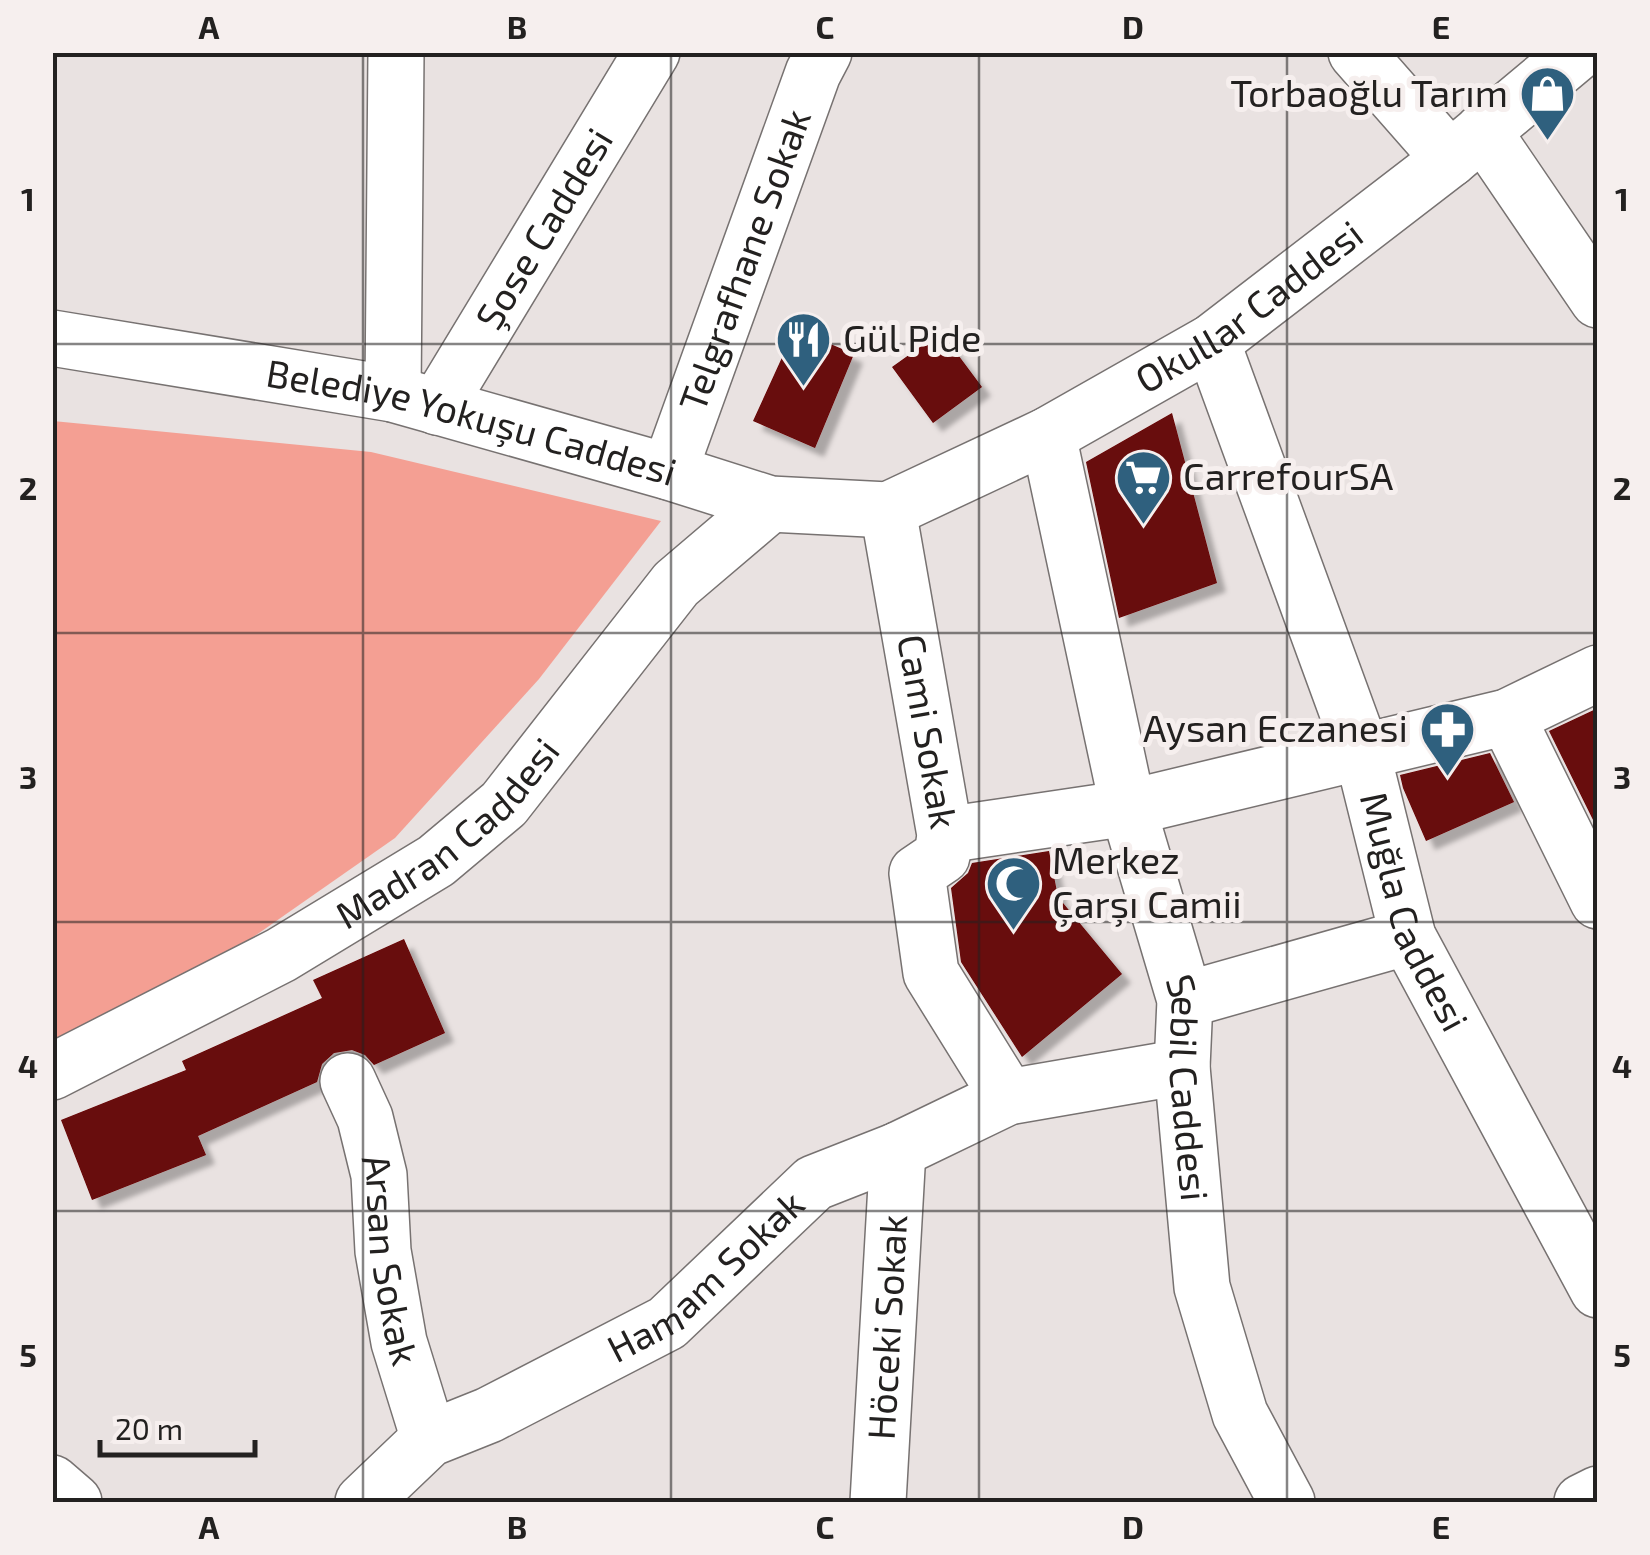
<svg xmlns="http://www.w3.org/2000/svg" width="1650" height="1555" font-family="'Exo 2',sans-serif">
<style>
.green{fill:#f49f93}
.building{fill:#670707;filter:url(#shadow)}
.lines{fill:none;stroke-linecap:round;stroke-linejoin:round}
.minor-casing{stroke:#777271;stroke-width:58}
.tertiary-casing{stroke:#777271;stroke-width:58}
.minor{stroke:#fff;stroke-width:55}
.tertiary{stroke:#fff;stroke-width:55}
.grid{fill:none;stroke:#232120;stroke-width:2.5;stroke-opacity:0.55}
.labels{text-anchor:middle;stroke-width:10;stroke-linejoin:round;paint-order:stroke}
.poi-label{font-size:38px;fill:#232120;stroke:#f6efee;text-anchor:start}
.street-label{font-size:38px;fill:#232120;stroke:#f6efee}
.neatline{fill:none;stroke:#232120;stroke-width:4}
.grid-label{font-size:32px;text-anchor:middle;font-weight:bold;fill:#232120}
</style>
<defs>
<filter id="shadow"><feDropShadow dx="9" dy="9" stdDeviation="2.5" flood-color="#0004"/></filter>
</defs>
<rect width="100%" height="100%" fill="#e9e2e1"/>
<path class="green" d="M 53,421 L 371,452 L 661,521 L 539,679 L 395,838 L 193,979 L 53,1051 Z"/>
<path class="building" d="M 795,329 L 854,354 L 815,448 L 753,421 Z
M 941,332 L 982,387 L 933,423 L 892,367 Z
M 1172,413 L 1217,583 L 1119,618 L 1086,462 Z
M 1598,708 L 1598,830 L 1549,731 Z
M 1490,753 L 1514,802 L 1426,841 L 1403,788 L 1400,775 Z
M 1049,851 L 1058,897 L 1122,974 L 1022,1057 L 961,962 L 951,888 L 968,873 L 972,863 Z
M 404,939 L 445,1033 L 374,1065 L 365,1055 L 352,1050 L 334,1053 L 322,1064 L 317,1082 L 198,1136 L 206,1155 L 92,1200 L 61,1120 L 186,1070 L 182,1061 L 322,998 L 313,980 Z"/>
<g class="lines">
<defs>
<g id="minor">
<path d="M 1356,52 L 1450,159"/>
<path d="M 1483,131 L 1598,300"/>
<path d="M 393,394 L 396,52"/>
<path id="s1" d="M 437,407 L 652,52"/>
<path id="s2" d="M 669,472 L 813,73 L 824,52"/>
<path id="s3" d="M 888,510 L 945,835 L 942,856 L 917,873 L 931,973 L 1008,1097"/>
<path d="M 1507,717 L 1598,901"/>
<path d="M 1185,1000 L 1408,937"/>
<path id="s4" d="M 348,1081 L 365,1118 L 379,1175 L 383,1251 L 399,1342 L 429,1439"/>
<path d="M 52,1483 L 74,1502"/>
<path id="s5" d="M 363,1502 L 429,1439 L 489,1415 L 667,1323 L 814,1183 L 898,1150 L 1008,1097 L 1182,1067"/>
<path id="s6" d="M 878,1502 L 898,1150"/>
<path d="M 1582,1502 L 1598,1494"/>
</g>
<g id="tertiary">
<path id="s7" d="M 52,338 L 393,394 L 669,472 L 770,504 L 888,510 L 1048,435 L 1212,342 L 1450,159 L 1578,52"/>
<path id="s8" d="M 1212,342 L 1362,752 L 1408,937 L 1598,1290"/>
<path id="s9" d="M 1048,435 L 1128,808 L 1185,1000 L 1182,1067 L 1202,1287 L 1240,1414 L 1287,1502"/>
<path d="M 945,835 L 1128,808 L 1507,717 L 1598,673"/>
<path id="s10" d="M 52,1072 L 281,955 L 436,861 L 504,804 L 676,584 L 770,504"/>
</g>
</defs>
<use href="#minor" class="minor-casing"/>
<use href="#tertiary" class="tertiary-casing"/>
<use href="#minor" class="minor"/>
<use href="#tertiary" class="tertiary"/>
</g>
<path class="grid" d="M 363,52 L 363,1502M 671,52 L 671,1502M 979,52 L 979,1502M 1287,52 L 1287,1502M 52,344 L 1598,344M 52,633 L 1598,633M 52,922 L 1598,922M 52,1211 L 1598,1211"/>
<defs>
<symbol id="shop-pin" viewBox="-11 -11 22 30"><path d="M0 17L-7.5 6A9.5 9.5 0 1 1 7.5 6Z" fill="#2f607e" stroke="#f6efee"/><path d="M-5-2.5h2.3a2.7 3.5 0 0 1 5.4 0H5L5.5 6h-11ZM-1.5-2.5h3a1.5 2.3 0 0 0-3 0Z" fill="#fff"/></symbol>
<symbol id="restaurant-pin" viewBox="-11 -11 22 30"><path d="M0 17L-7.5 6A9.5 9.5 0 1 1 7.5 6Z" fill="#2f607e" stroke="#f6efee"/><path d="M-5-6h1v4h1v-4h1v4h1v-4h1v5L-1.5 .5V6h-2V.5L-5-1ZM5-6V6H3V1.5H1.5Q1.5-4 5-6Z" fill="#fff"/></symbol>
<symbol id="supermarket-pin" viewBox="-11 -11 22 30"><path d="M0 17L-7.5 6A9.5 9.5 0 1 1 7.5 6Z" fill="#2f607e" stroke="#f6efee"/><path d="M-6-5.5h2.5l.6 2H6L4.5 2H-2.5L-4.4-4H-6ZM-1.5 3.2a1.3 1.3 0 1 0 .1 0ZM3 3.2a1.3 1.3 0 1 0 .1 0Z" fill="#fff"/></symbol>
<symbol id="pharmacy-pin" viewBox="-11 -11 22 30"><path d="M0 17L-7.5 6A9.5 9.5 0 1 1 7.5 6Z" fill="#2f607e" stroke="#f6efee"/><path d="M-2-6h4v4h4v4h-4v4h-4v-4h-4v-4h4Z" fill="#fff"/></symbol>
<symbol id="mosque-pin" viewBox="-11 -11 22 30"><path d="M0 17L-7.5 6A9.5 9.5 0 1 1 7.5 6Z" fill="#2f607e" stroke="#f6efee"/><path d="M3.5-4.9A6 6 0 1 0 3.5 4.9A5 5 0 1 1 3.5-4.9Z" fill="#fff"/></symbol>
</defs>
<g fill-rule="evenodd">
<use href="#shop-pin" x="1516" y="62" width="63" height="86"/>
<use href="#restaurant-pin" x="772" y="308" width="63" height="86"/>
<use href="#supermarket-pin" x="1112" y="446" width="63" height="86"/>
<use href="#pharmacy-pin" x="1416" y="698" width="63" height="86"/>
<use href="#mosque-pin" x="982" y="852" width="63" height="86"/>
</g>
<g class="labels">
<g class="poi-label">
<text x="1508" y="107" text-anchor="end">Torbaoğlu Tarım</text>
<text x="843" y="352">Gül Pide</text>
<text x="1183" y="490">CarrefourSA</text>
<text x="1408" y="742" text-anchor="end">Aysan Eczanesi</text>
<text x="1052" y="874">Merkez<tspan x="1052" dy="44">Çarşı Camii</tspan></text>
</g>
<g class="street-label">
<text dy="13" stroke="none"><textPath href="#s1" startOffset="208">Şose Caddesi</textPath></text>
<text dy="13" stroke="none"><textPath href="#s2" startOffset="225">Telgrafhane Sokak</textPath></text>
<text dy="13" stroke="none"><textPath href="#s7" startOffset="1272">Okullar Caddesi</textPath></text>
<text dy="13" stroke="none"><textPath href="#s7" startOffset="428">Belediye Yokuşu Caddesi</textPath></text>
<text dy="13" stroke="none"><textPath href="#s3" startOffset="225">Cami Sokak</textPath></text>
<text dy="13" stroke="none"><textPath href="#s10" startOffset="465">Madran Caddesi</textPath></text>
<text dy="13" stroke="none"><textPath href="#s8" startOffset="605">Muğla Caddesi</textPath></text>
<text dy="13" stroke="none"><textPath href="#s9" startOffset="670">Sebil Caddesi</textPath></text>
<text dy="13" stroke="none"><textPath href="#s4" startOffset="185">Arsan Sokak</textPath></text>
<text dy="13" stroke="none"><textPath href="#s5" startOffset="415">Hamam Sokak</textPath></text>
<text dy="13" stroke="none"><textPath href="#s6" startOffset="175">Höceki Sokak</textPath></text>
</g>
</g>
<rect width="1650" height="1555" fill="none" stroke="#f6efee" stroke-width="110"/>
<path d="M100 1440v15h155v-15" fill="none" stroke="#232120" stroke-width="5"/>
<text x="115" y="1440" font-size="30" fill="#232120" stroke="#f6efee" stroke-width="8" paint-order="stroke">20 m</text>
<rect x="55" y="55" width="1540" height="1445" class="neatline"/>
<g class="grid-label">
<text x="209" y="39">A</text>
<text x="517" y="39">B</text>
<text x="825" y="39">C</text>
<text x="1133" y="39">D</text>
<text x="1441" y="39">E</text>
<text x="28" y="211">1</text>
<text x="1622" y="211">1</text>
<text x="28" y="500">2</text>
<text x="1622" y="500">2</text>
<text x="28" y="789">3</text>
<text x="1622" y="789">3</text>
<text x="28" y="1078">4</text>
<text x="1622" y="1078">4</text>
<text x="28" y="1367">5</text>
<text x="1622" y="1367">5</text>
<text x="209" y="1539">A</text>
<text x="517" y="1539">B</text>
<text x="825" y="1539">C</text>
<text x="1133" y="1539">D</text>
<text x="1441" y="1539">E</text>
</g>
</svg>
